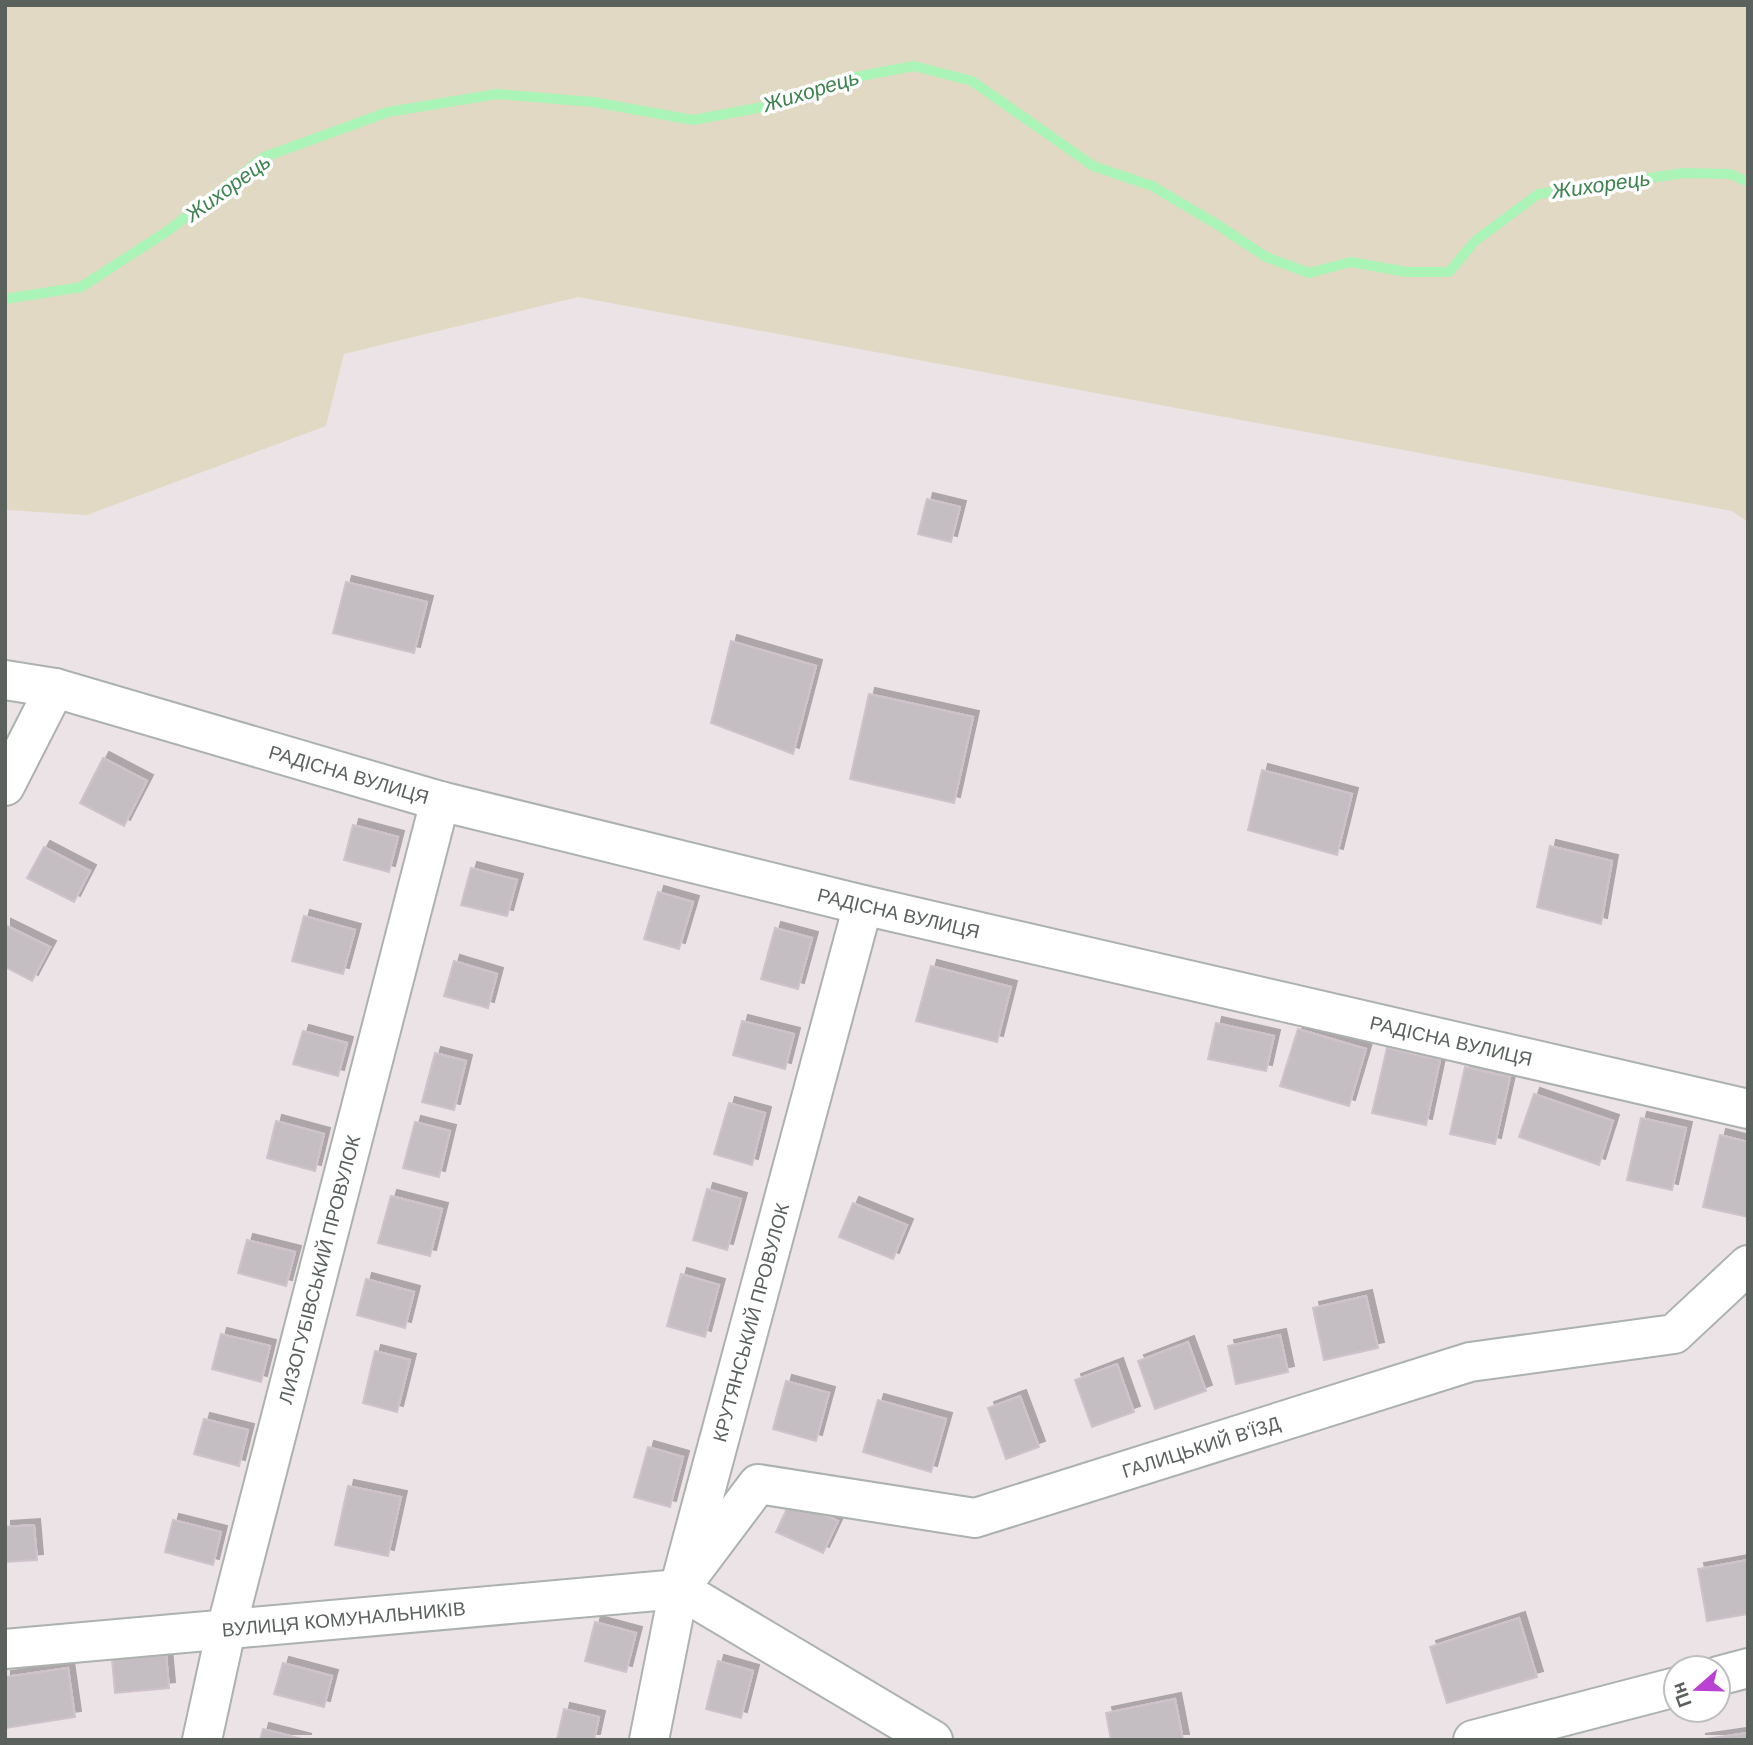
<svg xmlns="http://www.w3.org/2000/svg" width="1753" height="1745" font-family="Helvetica,sans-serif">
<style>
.green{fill:#e1d9c3}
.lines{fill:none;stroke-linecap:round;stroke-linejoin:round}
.stream{stroke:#abf4b8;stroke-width:10}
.building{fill:#c4bec2;stroke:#d0c2ca;stroke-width:2;filter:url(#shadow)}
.minor-casing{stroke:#acb2ae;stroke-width:42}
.minor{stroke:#fff;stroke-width:38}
.labels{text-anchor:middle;stroke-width:7;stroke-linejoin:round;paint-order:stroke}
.street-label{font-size:19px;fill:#5b625d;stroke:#fff}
.water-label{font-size:21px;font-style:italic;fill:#3e8350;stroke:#fff}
</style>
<defs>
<filter id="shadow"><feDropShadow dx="6" dy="-6" stdDeviation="0" flood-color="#0004"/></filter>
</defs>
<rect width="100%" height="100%" fill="#ece3e7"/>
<path class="green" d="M 5,5 L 1748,5 L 1748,522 L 1732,511 L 578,297 L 344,354 L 326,426 L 87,515 L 5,510 Z"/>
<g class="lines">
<path class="stream" d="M 5,299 L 81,287 L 166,232 L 264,157 L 388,112 L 497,94 L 593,102 L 693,120 L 763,107 L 834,81 L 914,66 L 972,81 L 1093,166 L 1152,186 L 1213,222 L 1266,257 L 1309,273 L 1351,262 L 1407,272 L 1449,272 L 1475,241 L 1538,194 L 1684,173 L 1730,174 L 1748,182"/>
</g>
<path class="building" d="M 927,499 L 960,507 L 951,542 L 918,534 Z
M 346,582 L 427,602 L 414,653 L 333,633 Z
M 731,641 L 816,666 L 793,754 L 711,723 Z
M 869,694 L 973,717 L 954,803 L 850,779 Z
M 103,758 L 147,781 L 124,826 L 80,803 Z
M 1262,770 L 1352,794 L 1337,855 L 1248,830 Z
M 353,825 L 398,837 L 389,872 L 344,860 Z
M 1550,846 L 1612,861 L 1601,924 L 1537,907 Z
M 44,847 L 90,871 L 74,902 L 27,878 Z
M 471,868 L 517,880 L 507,916 L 461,905 Z
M 658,892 L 693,902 L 679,949 L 644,939 Z
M 304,916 L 355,930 L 343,974 L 292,961 Z
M 5,925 L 50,947 L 32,981 L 5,967 Z
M 775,928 L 812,938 L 798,989 L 761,979 Z
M 454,961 L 497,974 L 488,1008 L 444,996 Z
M 931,966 L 1011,987 L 997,1042 L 916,1021 Z
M 742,1021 L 794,1034 L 785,1069 L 733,1055 Z
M 1216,1023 L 1274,1036 L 1266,1071 L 1208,1059 Z
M 1298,1029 L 1366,1049 L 1349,1106 L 1280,1086 Z
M 303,1031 L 347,1043 L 338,1076 L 293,1064 Z
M 1387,1048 L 1440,1060 L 1426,1125 L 1372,1113 Z
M 435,1053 L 466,1061 L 454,1110 L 422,1102 Z
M 1465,1067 L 1510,1077 L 1495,1144 L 1450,1134 Z
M 1534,1094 L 1613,1121 L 1599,1165 L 1519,1137 Z
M 729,1103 L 765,1113 L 752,1165 L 714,1154 Z
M 1641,1118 L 1686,1128 L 1672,1190 L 1627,1180 Z
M 276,1121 L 324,1134 L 315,1171 L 267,1158 Z
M 415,1122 L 450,1131 L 439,1177 L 403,1168 Z
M 1720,1135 L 1748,1142 L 1748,1217 L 1703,1207 Z
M 707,1189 L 741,1199 L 727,1250 L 693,1240 Z
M 391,1196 L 442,1209 L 430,1256 L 378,1243 Z
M 853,1203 L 907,1225 L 893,1259 L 839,1237 Z
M 247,1240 L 295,1252 L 286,1286 L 238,1273 Z
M 681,1274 L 719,1285 L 705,1337 L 667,1326 Z
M 366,1279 L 414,1292 L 405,1328 L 357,1315 Z
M 1366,1296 L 1378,1348 L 1324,1360 L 1313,1308 Z
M 221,1334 L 270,1346 L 261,1382 L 212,1369 Z
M 1280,1335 L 1288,1372 L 1236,1384 L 1228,1346 Z
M 1188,1342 L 1206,1391 L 1155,1409 L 1138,1361 Z
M 375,1351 L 410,1360 L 397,1412 L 363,1403 Z
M 1117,1364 L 1134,1412 L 1092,1427 L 1075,1380 Z
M 786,1381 L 829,1393 L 816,1441 L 773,1429 Z
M 1020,1396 L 1039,1447 L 1006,1459 L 988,1408 Z
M 878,1400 L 946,1419 L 931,1472 L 863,1452 Z
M 204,1419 L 248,1430 L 239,1466 L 194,1454 Z
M 648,1447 L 683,1457 L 670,1507 L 634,1497 Z
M 348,1486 L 401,1497 L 388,1556 L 335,1545 Z
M 791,1500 L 838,1521 L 823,1553 L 776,1532 Z
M 173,1520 L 221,1532 L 213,1565 L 165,1552 Z
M 34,1525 L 37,1560 L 5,1562 L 5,1527 Z
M 1748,1560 L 1748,1614 L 1707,1621 L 1698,1569 Z
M 1519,1618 L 1537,1677 L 1447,1703 L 1430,1647 Z
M 595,1622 L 636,1633 L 626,1672 L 585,1661 Z
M 166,1654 L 169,1688 L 115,1693 L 112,1659 Z
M 718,1661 L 753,1671 L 741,1718 L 706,1709 Z
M 283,1663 L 332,1676 L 324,1707 L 274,1694 Z
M 68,1668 L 75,1717 L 5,1728 L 5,1677 Z
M 1175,1699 L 1183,1740 L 1111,1740 L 1106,1713 Z
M 564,1709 L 599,1717 L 594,1740 L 557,1740 Z
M 263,1729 L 306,1740 L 260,1740 Z
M 1748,1733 L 1748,1740 L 1699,1740 Z"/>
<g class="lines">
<defs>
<g id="minor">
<path id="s1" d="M 5,680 L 55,688 L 440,801 L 863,905 L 1748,1109"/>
<path d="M 5,786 L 55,688"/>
<path id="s2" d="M 679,1589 L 758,1484 L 975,1518 L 1470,1362 L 1674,1334 L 1748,1265"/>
<path d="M 679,1589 L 933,1740"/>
<path id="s3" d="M 5,1649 L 679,1589"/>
<path d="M 1718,1676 L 1748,1668"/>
<path id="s4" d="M 202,1740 L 226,1630 L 440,801"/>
<path id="s5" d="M 649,1740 L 679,1589 L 863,905"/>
<path d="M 1473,1740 L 1676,1687"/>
</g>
</defs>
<use href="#minor" class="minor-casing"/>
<use href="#minor" class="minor"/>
</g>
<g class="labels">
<g class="street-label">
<text dy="7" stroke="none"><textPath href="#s1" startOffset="357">РАДІСНА ВУЛИЦЯ</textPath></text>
<text dy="7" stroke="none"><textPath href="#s1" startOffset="924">РАДІСНА ВУЛИЦЯ</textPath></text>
<text dy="7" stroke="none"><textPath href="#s1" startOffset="1491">РАДІСНА ВУЛИЦЯ</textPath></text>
<text dy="7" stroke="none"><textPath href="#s4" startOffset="485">ЛИЗОГУБІВСЬКИЙ ПРОВУЛОК</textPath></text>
<text dy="7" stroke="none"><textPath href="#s5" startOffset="430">КРУТЯНСЬКИЙ ПРОВУЛОК</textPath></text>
<text dy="7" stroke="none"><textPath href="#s2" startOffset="588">ГАЛИЦЬКИЙ В'ЇЗД</textPath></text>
<text dy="7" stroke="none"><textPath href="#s3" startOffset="340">ВУЛИЦЯ КОМУНАЛЬНИКІВ</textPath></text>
</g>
<g class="water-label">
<text transform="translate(811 91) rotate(-17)" y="7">Жихорець</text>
<text transform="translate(1601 185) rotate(-8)" y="7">Жихорець</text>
<text transform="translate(228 188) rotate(-36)" y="7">Жихорець</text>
</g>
</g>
<rect width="1753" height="1745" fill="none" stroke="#5b625d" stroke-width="14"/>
<g transform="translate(1697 1689) rotate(250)"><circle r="33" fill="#ffffff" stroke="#bdc0be" stroke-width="2"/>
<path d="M0-5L12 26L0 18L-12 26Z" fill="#b942d3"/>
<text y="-10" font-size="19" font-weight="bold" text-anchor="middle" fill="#5b625d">Пн</text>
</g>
</svg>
